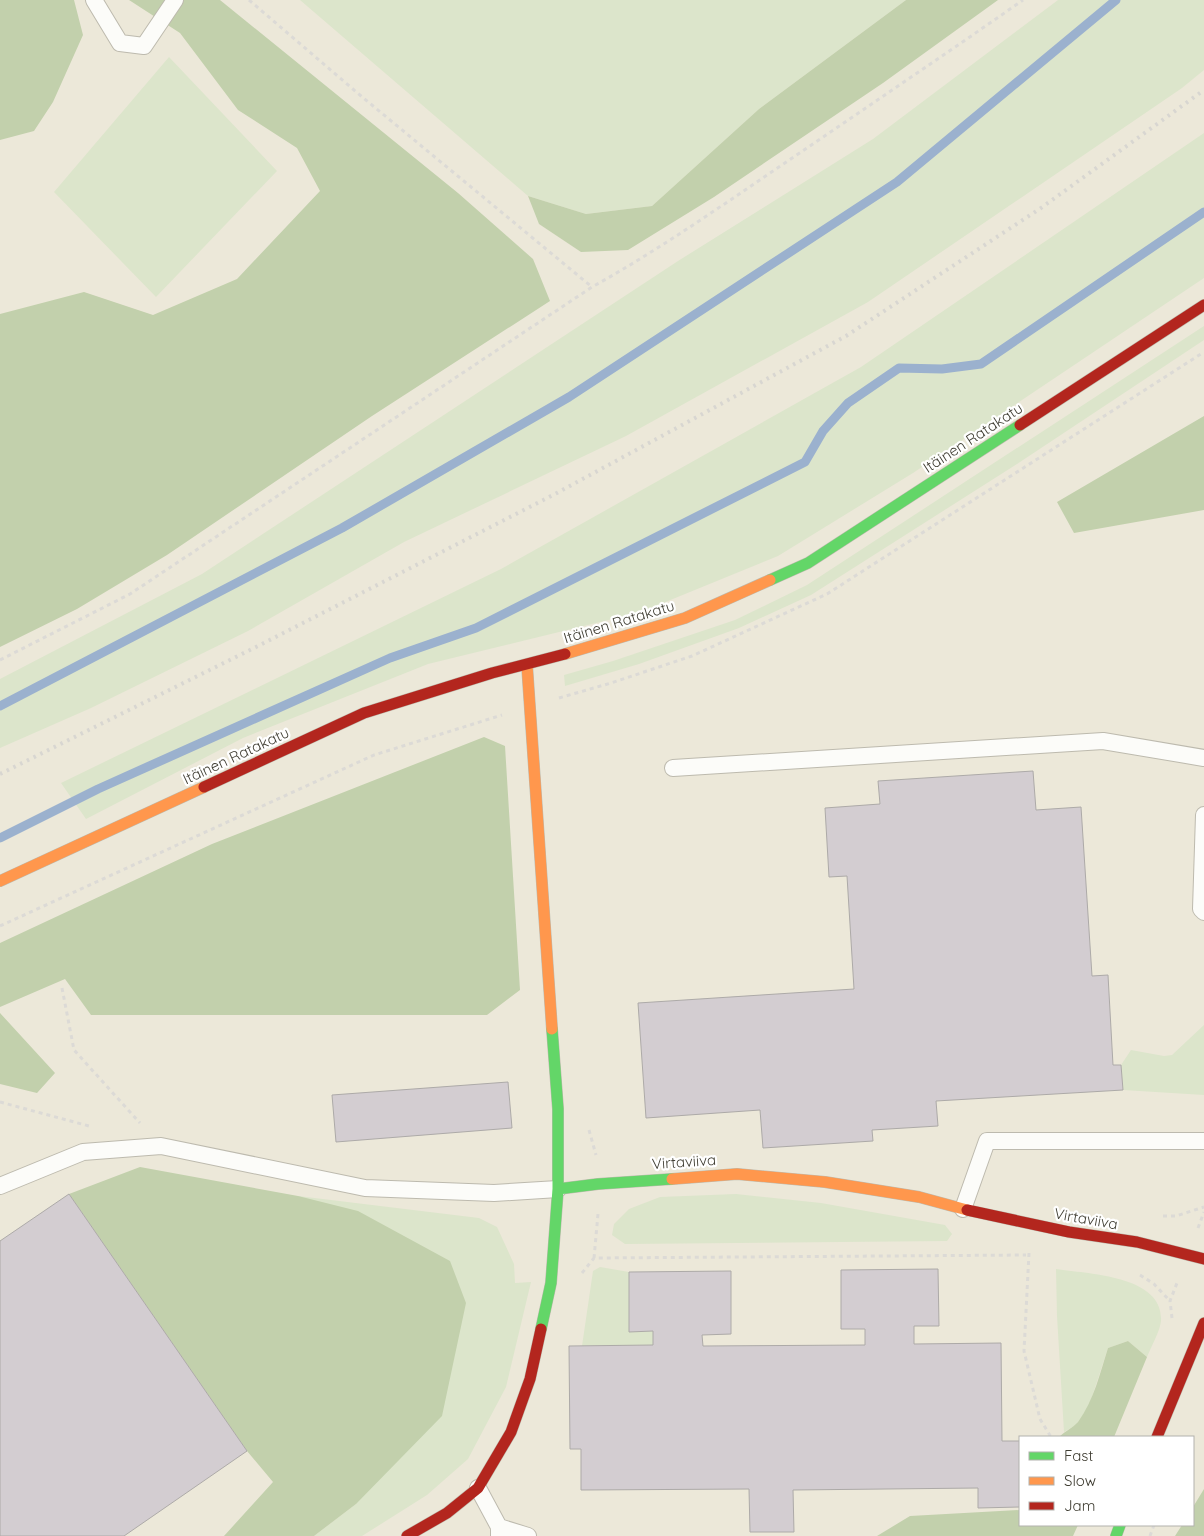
<svg xmlns="http://www.w3.org/2000/svg" width="1204" height="1536" font-family="Quicksand,sans-serif">
<style>
.green{fill:#dce5cb}
.forest{fill:#c2d0ac}
.lines{fill:none;stroke-linecap:round;stroke-linejoin:round}
.stream{stroke:#9bb1ce;stroke-width:9}
.building{fill:#d3cdd1;stroke:#adaaa8}
.lane-casing{stroke:#bdbaae;stroke-width:18}
.fast-casing{stroke:#bdbaae;stroke-width:12}
.slow-casing{stroke:#bdbaae;stroke-width:12}
.jam-casing{stroke:#bdbaae;stroke-width:12}
.path{stroke:#dcdad6;stroke-width:3;stroke-dasharray:4 4;stroke-linecap:butt}
.lane{stroke:#fcfcf9;stroke-width:16}
.fast{stroke:#63d668;stroke-width:11}
.slow{stroke:#ff974d;stroke-width:11}
.jam{stroke:#b3261e;stroke-width:11}
.rail{stroke:#d8d6d1;stroke-width:4;stroke-dasharray:2.5 5;stroke-linecap:butt}
.labels{text-anchor:middle;stroke-width:4.5;stroke-linejoin:round;paint-order:stroke}
.street-label{font-size:15px;fill:#3f3d32;stroke:#fff}
</style>
<rect width="100%" height="100%" fill="#ece8d9"/>
<path class="green" d="M 300,0 L 906,0 L 759,109 L 652,206 L 586,214 L 528,196 Z
M 1058,0 L 1204,0 L 1204,70 L 1182,88 L 868,302 L 626,436 L 404,542 L 248,631 L 91,708 L 0,748 L 0,679 L 202,574 L 678,261 L 873,139 Z
M 169,57 L 277,171 L 156,297 L 54,192 Z
M 1204,133 L 1204,278 L 913,473 L 778,556 L 641,612 L 428,664 L 243,738 L 86,819 L 61,783 L 501,569 L 861,367 Z
M 1204,326 L 1204,340 L 1017,464 L 811,595 L 739,628 L 639,664 L 565,686 L 564,675 L 613,661 L 735,620 L 807,585 Z
M 1204,1025 L 1204,1095 L 1123,1090 L 1121,1065 L 1131,1050 L 1164,1056 L 1172,1055 Z
M 736,1194 L 821,1203 L 945,1225 L 952,1234 L 947,1241 L 625,1244 L 612,1235 L 614,1224 L 629,1209 L 660,1197 Z
M 298,1196 L 479,1218 L 497,1227 L 514,1264 L 515,1283 L 531,1282 L 506,1387 L 468,1459 L 427,1495 L 362,1536 L 314,1536 L 356,1504 Z
M 600,1267 L 629,1272 L 629,1331 L 653,1331 L 653,1345 L 582,1346 L 593,1271 Z
M 1056,1269 C 1087,1274 1164,1275 1161,1321 C 1160,1331 1151,1347 1147,1357 L 1128,1341 L 1108,1348 L 1089,1406 L 1076,1425 L 1064,1432 L 1057,1316 Z"/>
<path class="forest" d="M 0,0 L 74,0 L 83,35 L 53,102 L 34,131 L 0,140 Z
M 129,0 L 220,0 L 458,193 L 533,259 L 550,301 L 372,416 L 167,555 L 77,609 L 0,647 L 0,314 L 84,292 L 153,315 L 237,279 L 320,191 L 297,148 L 238,110 L 180,33 Z
M 906,0 L 998,0 L 883,83 L 714,197 L 628,250 L 581,252 L 539,224 L 528,196 L 586,214 L 652,206 L 759,109 Z
M 1204,416 L 1204,510 L 1074,533 L 1057,502 Z
M 484,737 L 505,746 L 520,990 L 487,1015 L 91,1015 L 65,979 L 0,1007 L 0,943 L 212,844 Z
M 0,1013 L 55,1073 L 37,1093 L 0,1084 Z
M 140,1167 L 298,1196 L 358,1211 L 450,1261 L 466,1303 L 442,1416 L 356,1504 L 314,1536 L 224,1536 L 273,1482 L 247,1451 L 69,1194 Z
M 1128,1341 L 1147,1357 L 1114,1437 L 1059,1437 C 1065,1431 1073,1428 1078,1422 C 1094,1400 1100,1373 1108,1348 Z
M 1204,1489 L 1204,1536 L 1175,1536 L 1182,1525 L 1193,1525 L 1193,1507 Z
M 1020,1510 L 1020,1525 L 1078,1525 L 1073,1536 L 877,1536 L 910,1516 Z"/>
<g class="lines">
<path class="stream" d="M 0,706 L 342,528 L 569,397 L 897,182 L 1116,0
M 0,838 L 98,789 L 390,658 L 476,628 L 805,462 L 823,431 L 848,403 L 899,368 L 942,369 L 981,364 L 1204,212"/>
</g>
<path class="building" d="M 1033,771 L 1036,810 L 1081,807 L 1092,976 L 1108,975 L 1113,1065 L 1121,1065 L 1123,1090 L 936,1101 L 938,1126 L 872,1130 L 873,1141 L 763,1148 L 760,1110 L 646,1118 L 638,1003 L 854,989 L 847,876 L 829,877 L 825,808 L 880,804 L 878,781 Z
M 508,1082 L 512,1128 L 336,1142 L 332,1095 Z
M 69,1194 L 247,1451 L 124,1536 L 0,1536 L 0,1241 Z
M 938,1269 L 939,1326 L 914,1326 L 914,1344 L 1001,1343 L 1002,1441 L 1020,1441 L 1020,1507 L 978,1508 L 978,1488 L 793,1490 L 794,1532 L 750,1532 L 749,1489 L 581,1490 L 581,1449 L 570,1449 L 569,1346 L 653,1345 L 653,1331 L 629,1332 L 629,1272 L 731,1271 L 731,1334 L 702,1335 L 703,1346 L 865,1345 L 865,1329 L 841,1329 L 841,1270 Z"/>
<g class="lines">
<defs>
<path id="lane" d="M 94,0 L 120,43 L 144,46 L 175,0
M 673,768 L 1103,741 L 1204,758
M 1204,815 L 1201,909 L 1204,912
M 0,1186 L 83,1152 L 161,1146 L 365,1188 L 494,1193 L 558,1189
M 963,1209 L 987,1141 L 1204,1141
M 478,1488 L 499,1527 L 499,1536
M 499,1527 L 528,1536"/>
<path id="fast" d="M 770,580 L 808,563 L 1020,425
M 552,1029 L 558,1109 L 558,1189
M 541,1329 L 551,1283 L 558,1189 L 598,1184 L 672,1179
M 1116,1536 L 1120,1525"/>
<path id="slow" d="M 565,654 L 685,618 L 770,580
M 527,665 L 552,1029
M 0,881 L 204,787
M 672,1179 L 737,1174 L 825,1182 L 919,1197 L 967,1210"/>
<path id="jam" d="M 1020,425 L 1204,305
M 204,787 L 364,713 L 492,673 L 565,654
M 967,1210 L 1069,1232 L 1137,1242 L 1204,1259
M 1157,1437 L 1204,1323
M 407,1536 L 447,1513 L 478,1488 L 511,1432 L 530,1379 L 541,1329"/>
</defs>
<use href="#lane" class="lane-casing"/>
<use href="#fast" class="fast-casing"/>
<use href="#slow" class="slow-casing"/>
<use href="#jam" class="jam-casing"/>
<path class="path" d="M 249,0 L 361,96 L 592,287
M 0,660 L 130,594 L 592,287 C 655,252 714,211 773,171 C 857,114 940,58 1023,0
M 559,698 L 611,683 L 692,656 L 827,594 L 1204,352
M 0,926 L 374,755 L 502,715
M 62,988 L 74,1050 L 140,1123
M 0,1102 L 89,1126
M 589,1130 L 596,1155
M 1163,1216 L 1176,1216 L 1204,1207
M 1198,1228 L 1204,1212
M 1029,1253 L 1024,1351 L 1040,1419 L 1051,1437
M 594,1258 L 598,1214
M 582,1273 L 594,1258 L 1026,1255
M 1140,1275 L 1154,1284 L 1170,1301
M 1172,1318 L 1170,1301 L 1177,1283
M 1150,1536 L 1154,1525"/>
<use href="#lane" class="lane"/>
<use href="#fast" class="fast"/>
<use href="#slow" class="slow"/>
<use href="#jam" class="jam"/>
<path class="rail" d="M 0,774 L 258,646 L 555,494 L 846,336 L 1041,208 L 1204,90"/>
</g>
<g class="labels">
<g class="street-label">
<text transform="translate(973 438) rotate(-33)" y="5">Itäinen Ratakatu</text>
<text transform="translate(619 622) rotate(-17)" y="5">Itäinen Ratakatu</text>
<text transform="translate(236 756) rotate(-25)" y="5">Itäinen Ratakatu</text>
<text transform="translate(684 1162) rotate(-4)" y="5">Virtaviiva</text>
<text transform="translate(1086 1219) rotate(10)" y="5">Virtaviiva</text>
</g>
</g>
<rect x="1019" y="1436" width="175" height="90" fill="#ffffff" stroke="#b2b1ad"/>
<rect x="1029" y="1452" width="25" height="8" fill="#63d668" stroke="#b2b1ad"/>
<text x="1064" y="1461" font-size="15" fill="#3f3d32">Fast</text>
<rect x="1029" y="1477" width="25" height="8" fill="#ff974d" stroke="#b2b1ad"/>
<text x="1064" y="1486" font-size="15" fill="#3f3d32">Slow</text>
<rect x="1029" y="1502" width="25" height="8" fill="#b3261e" stroke="#b2b1ad"/>
<text x="1064" y="1511" font-size="15" fill="#3f3d32">Jam</text>
</svg>
